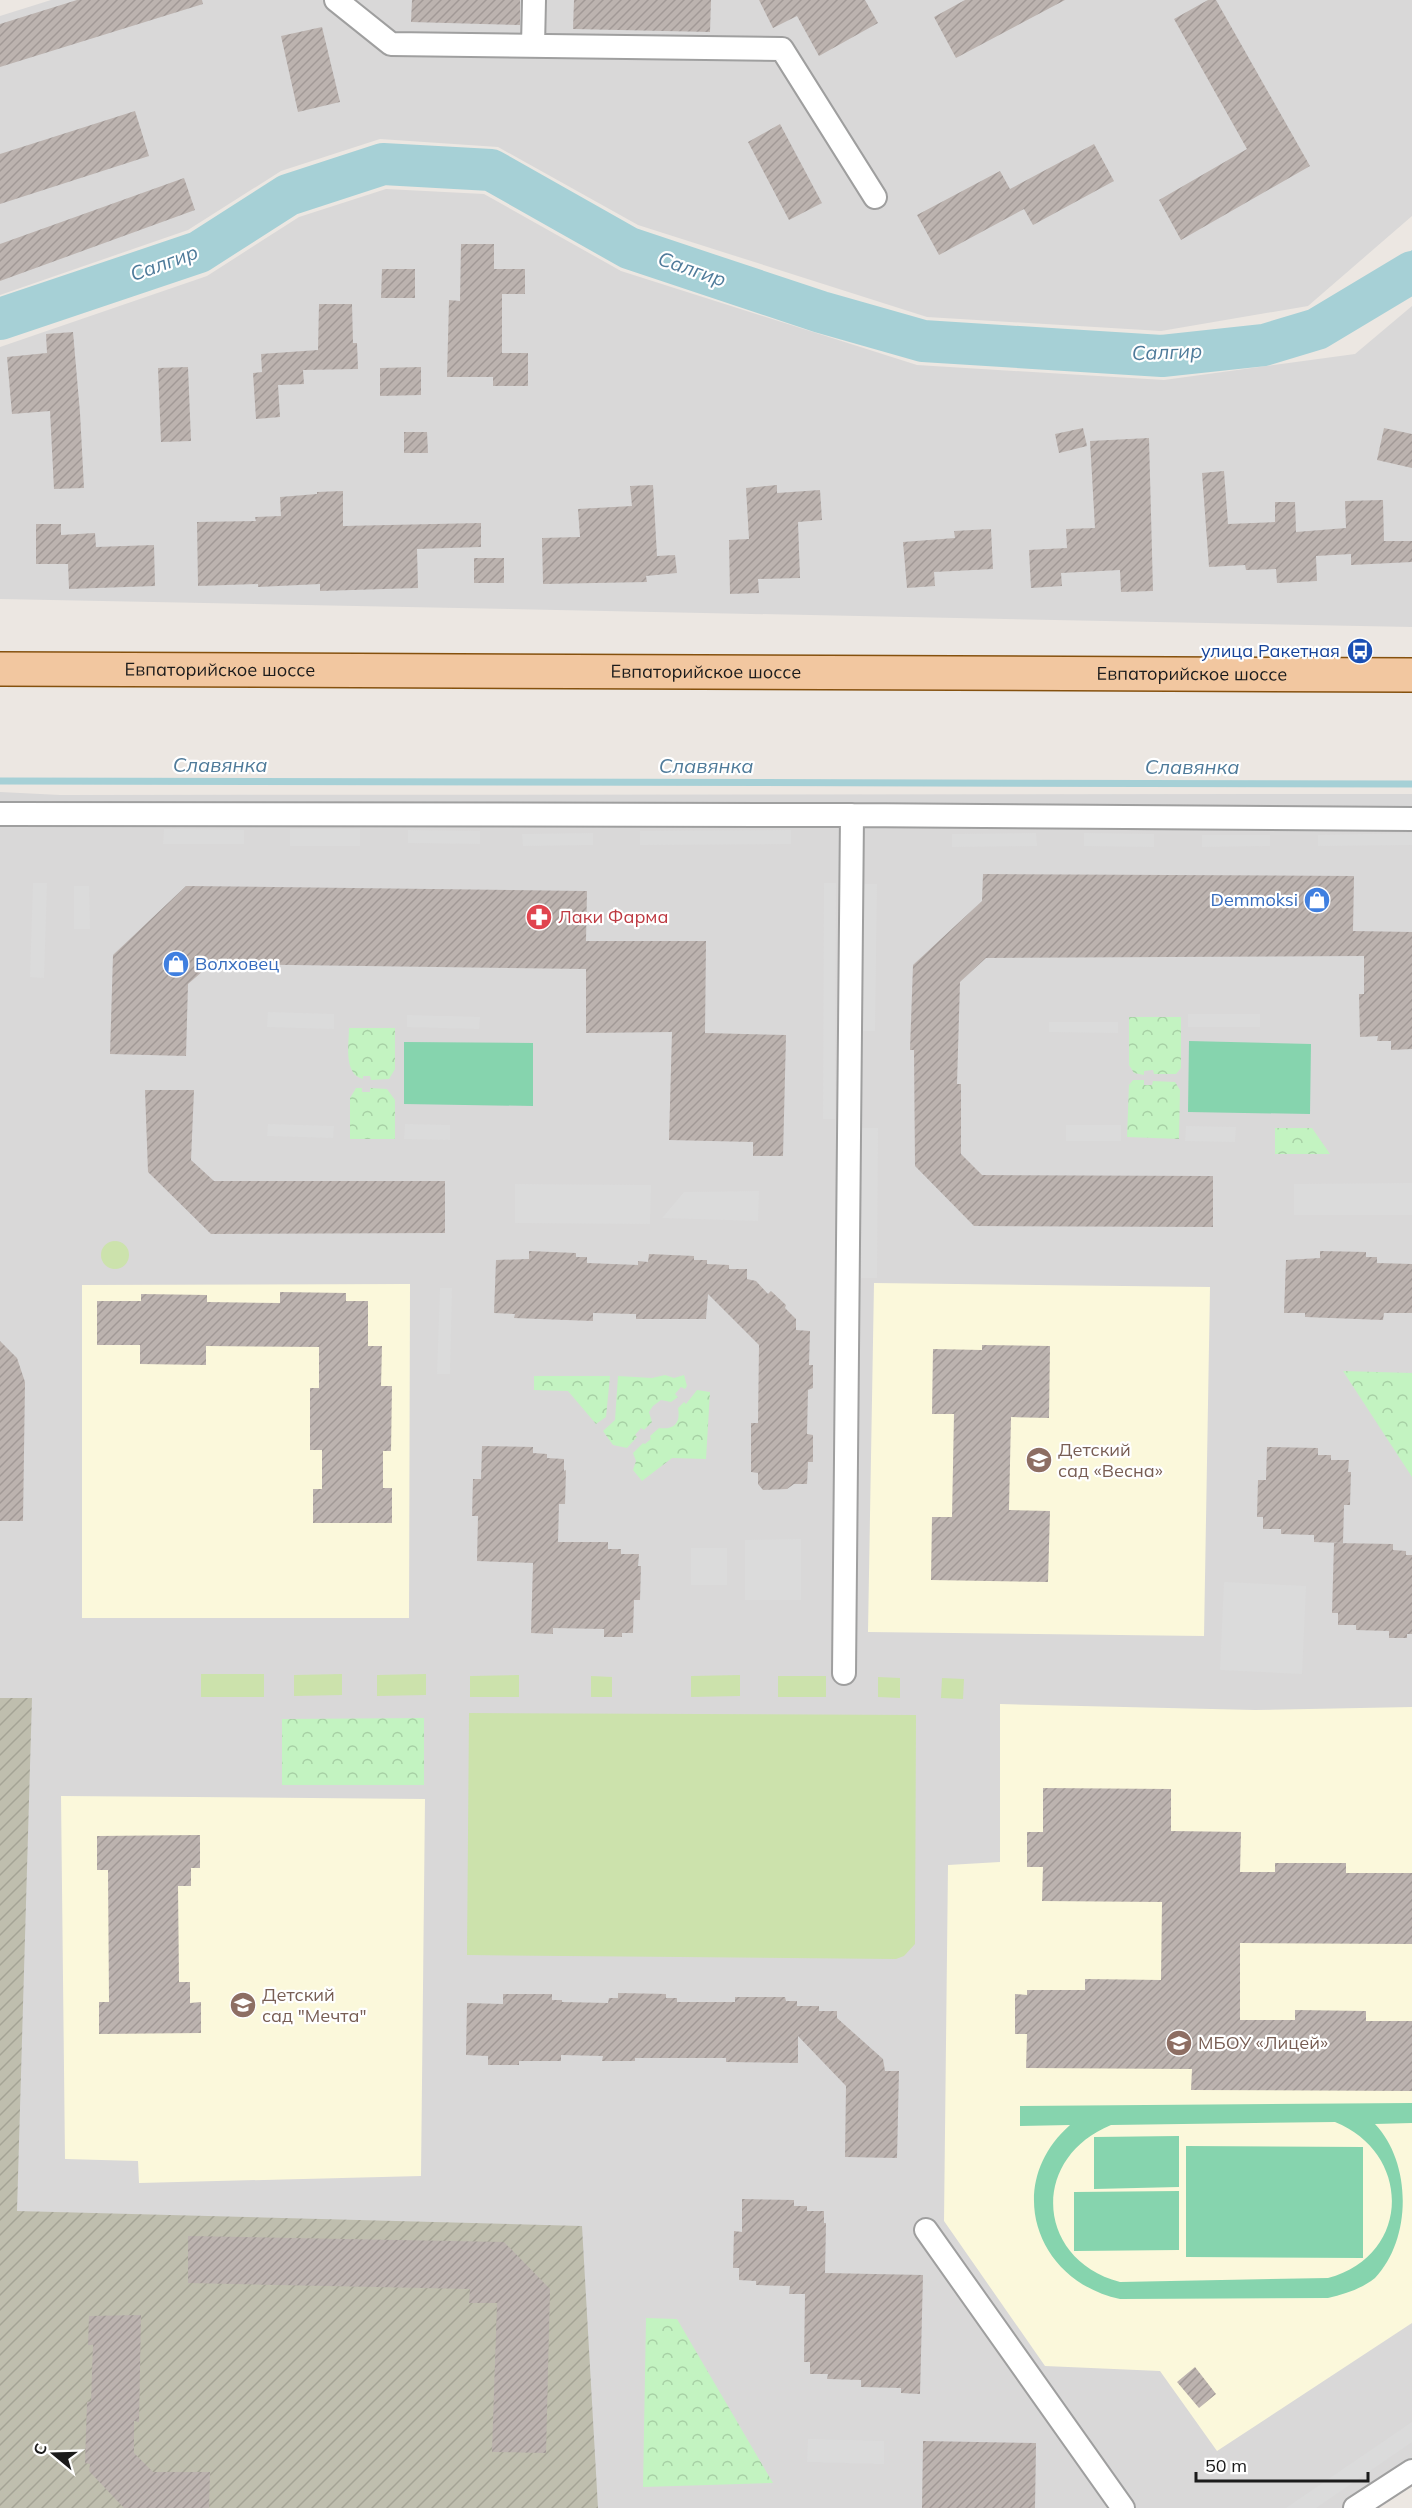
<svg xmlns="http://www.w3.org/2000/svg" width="1412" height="2508" font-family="Mulish,sans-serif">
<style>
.residential{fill:#d9d8d8}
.education{fill:#fbf8db}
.construction{fill:url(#construction-furrows)}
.grass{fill:#cce2ac}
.park{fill:url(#park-crowns)}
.pitch{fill:#86d4ae;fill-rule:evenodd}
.parking{fill:#dbdbdb}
.water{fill:url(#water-ripples)}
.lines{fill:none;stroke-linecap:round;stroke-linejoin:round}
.stream{stroke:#a6d0d6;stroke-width:7}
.river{stroke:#a6d0d6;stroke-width:42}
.building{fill:url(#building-hatch)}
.minor-casing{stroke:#9f9f9f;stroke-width:26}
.primary-casing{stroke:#85510e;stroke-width:36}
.minor{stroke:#fff;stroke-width:22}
.primary{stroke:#f2c7a0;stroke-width:33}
.labels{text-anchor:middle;stroke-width:4.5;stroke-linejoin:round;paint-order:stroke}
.transit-label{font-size:18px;fill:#164399;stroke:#fff;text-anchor:end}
.street-label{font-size:18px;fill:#1b1b1b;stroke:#fff}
.shop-label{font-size:18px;fill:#366cbe;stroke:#fff;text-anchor:end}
.health-label{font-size:18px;fill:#be3a42;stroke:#fff;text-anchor:start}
.education-label{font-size:18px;fill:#785e54;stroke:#fff;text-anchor:start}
.water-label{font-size:20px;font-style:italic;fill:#4f7b9a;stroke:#fff}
</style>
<defs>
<pattern id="construction-furrows" width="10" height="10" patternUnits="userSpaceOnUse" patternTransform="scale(1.5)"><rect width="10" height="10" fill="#bfbeae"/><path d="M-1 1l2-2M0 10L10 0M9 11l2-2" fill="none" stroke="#a4a395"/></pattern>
<pattern id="park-crowns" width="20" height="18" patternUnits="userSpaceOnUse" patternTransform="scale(1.5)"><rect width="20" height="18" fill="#c3f3c1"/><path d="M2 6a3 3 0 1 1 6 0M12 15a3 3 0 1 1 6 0" fill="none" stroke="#a7d0a5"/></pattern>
<pattern id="water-ripples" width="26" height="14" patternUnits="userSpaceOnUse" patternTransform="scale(1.5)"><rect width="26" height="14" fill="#a6d0d6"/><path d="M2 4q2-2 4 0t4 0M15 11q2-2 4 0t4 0" fill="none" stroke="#8eb2b7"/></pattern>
<pattern id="building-hatch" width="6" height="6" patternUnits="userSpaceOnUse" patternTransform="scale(1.5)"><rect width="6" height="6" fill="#bcb3af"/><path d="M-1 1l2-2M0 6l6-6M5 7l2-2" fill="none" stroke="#a19996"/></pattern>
</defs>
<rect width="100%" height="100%" fill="#ece7e2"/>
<path class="residential" d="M 51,0 L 1412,0 L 1412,216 L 1308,306 L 1161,331 L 927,317 L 638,225 L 498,147 L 380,139 L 281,171 L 188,230 L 0,295 L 0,16 Z
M 386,189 L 484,194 L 621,271 L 917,365 L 1164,380 L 1355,354 L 1412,306 L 1412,627 L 0,599 L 0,347 L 207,276 L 299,217 Z
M 0,792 L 60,795 L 1412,794 L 1412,2484 L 1377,2508 L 0,2508 Z"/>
<path class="education" d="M 874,1283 L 1210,1287 L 1204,1636 L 868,1632 Z
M 410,1284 L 409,1618 L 82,1618 L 82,1285 Z
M 1000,1704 L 1255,1710 L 1412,1707 L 1412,2323 L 1217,2451 L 1160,2371 L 1045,2366 L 944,2221 L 948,1865 L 1000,1862 Z
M 61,1796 L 425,1799 L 421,2176 L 139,2183 L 138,2161 L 65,2159 Z"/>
<path class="construction" d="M 0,1698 L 32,1698 L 17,2211 L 582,2226 L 598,2508 L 0,2508 Z"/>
<path class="grass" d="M101 1255a14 14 0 1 1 28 0a14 14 0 1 1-28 0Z
M 201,1674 L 264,1674 L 264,1697 L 201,1697 Z
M 342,1674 L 342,1695 L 294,1696 L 294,1675 Z
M 426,1674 L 426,1695 L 377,1696 L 377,1675 Z
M 519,1675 L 519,1697 L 470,1697 L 470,1676 Z
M 740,1675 L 740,1696 L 691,1697 L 691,1676 Z
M 591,1676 L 612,1677 L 612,1697 L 591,1697 Z
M 778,1676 L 826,1676 L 826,1697 L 778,1697 Z
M 878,1677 L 900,1678 L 900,1698 L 878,1697 Z
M 942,1678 L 964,1679 L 963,1699 L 941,1698 Z
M 469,1713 L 916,1715 L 915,1944 L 904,1956 L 896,1959 L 467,1955 Z"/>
<path class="park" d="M 1129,1017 L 1181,1017 L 1181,1068 L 1176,1074 L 1154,1074 L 1153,1070 L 1144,1071 L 1144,1075 L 1134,1073 L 1129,1065 Z
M 349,1028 L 395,1028 L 395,1069 L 389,1079 L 371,1080 L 370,1076 L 363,1076 L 363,1079 C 343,1074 349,1044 349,1028 Z
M 1133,1080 L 1144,1080 L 1144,1085 L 1152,1085 L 1153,1081 L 1175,1082 L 1180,1090 L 1179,1139 L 1127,1137 L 1129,1085 Z
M 356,1088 L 362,1088 L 362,1092 L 370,1092 L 370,1088 L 387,1089 L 395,1100 L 395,1139 L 350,1139 L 350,1098 Z
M 1275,1128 L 1312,1128 L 1330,1154 L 1275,1154 Z
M 1343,1371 L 1412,1373 L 1412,1477 Z
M 665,1375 L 674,1378 L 684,1375 L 687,1386 L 685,1389 L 681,1387 L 675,1394 L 678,1397 L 671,1402 L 661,1400 L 653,1406 L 649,1412 L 652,1422 L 644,1430 L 641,1428 L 635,1435 L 637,1437 L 627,1448 L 613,1445 L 603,1431 L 615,1420 L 618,1376 L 652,1378 Z
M 534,1376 L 610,1376 L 606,1417 L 596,1424 L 568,1391 L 534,1390 Z
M 697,1390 L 710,1392 L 706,1459 L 672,1458 L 642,1481 L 633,1470 L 636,1461 L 633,1453 L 643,1443 L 645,1444 L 651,1439 L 650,1436 L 659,1428 C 673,1430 681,1424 678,1408 L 684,1402 L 686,1404 Z
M 424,1718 L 424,1785 L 282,1785 L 282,1719 Z
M 646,2318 L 677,2319 L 773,2483 L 643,2487 Z"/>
<path class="pitch" d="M 1189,1041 L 1311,1044 L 1310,1114 L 1188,1112 Z
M 404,1042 L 533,1043 L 533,1106 L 404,1104 Z
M 1412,2103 L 1412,2123 L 1375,2124 C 1412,2163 1412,2239 1375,2278 C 1361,2289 1345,2294 1328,2298 L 1120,2299 C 1035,2281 1003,2184 1070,2125 L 1020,2126 L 1020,2106 ZM 1335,2122 C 1412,2153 1412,2255 1328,2278 L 1120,2282 C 1035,2259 1030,2158 1111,2125 Z
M 1179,2136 L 1179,2187 L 1094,2189 L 1094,2137 Z
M 1186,2146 L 1363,2147 L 1363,2258 L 1186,2257 Z
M 1179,2191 L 1179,2250 L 1074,2251 L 1074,2192 Z"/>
<path class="parking" d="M 164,829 L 244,830 L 244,844 L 163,844 Z
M 290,829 L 360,829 L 360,846 L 290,846 Z
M 408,830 L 480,831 L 480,844 L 408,843 Z
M 791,830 L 791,844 L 640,845 L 640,831 Z
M 593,833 L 593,845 L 523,846 L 522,834 Z
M 1036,833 L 1037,846 L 952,847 L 952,834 Z
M 1084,833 L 1154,834 L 1154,847 L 1084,846 Z
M 1412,833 L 1412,845 L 1318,846 L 1318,835 Z
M 1202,835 L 1270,835 L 1270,846 L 1202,847 Z
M 33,883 L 47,883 L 44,978 L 30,977 Z
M 824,883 L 836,883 L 835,1119 L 823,1119 Z
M 863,884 L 877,884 L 875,1031 L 861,1031 Z
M 74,886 L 89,886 L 90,929 L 74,929 Z
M 268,1012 L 334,1014 L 334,1029 L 267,1027 Z
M 1188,1014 L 1260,1014 L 1260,1027 L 1188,1027 Z
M 407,1015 L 480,1017 L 479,1029 L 407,1027 Z
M 1049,1022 L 1118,1022 L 1118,1033 L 1049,1032 Z
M 268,1124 L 334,1126 L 333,1138 L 267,1136 Z
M 405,1124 L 450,1125 L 450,1140 L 404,1139 Z
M 1066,1125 L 1121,1125 L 1121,1141 L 1066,1141 Z
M 1186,1126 L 1236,1127 L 1235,1142 L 1185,1141 Z
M 862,1128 L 878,1128 L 877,1278 L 861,1278 Z
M 1412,1183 L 1412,1215 L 1294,1215 L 1294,1184 Z
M 515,1184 L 651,1185 L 650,1224 L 515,1223 Z
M 759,1191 L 758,1221 L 662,1218 L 684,1192 Z
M 440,1288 L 452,1288 L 450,1374 L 437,1374 Z
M 801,1539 L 801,1600 L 745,1600 L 745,1540 Z
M 691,1548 L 727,1548 L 727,1585 L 691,1585 Z
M 1224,1582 L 1306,1586 L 1302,1674 L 1220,1670 Z
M 1412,2422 L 1412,2442 L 1316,2508 L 1286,2508 Z
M 808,2439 L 884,2441 L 884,2464 L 807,2462 Z"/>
<path class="water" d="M 1412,250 L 1412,288 L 1350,329 L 1355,291 Z"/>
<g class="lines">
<path class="stream" d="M 0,781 L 1412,784"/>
<path class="river" d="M 0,319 L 199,252 L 288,195 L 383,164 L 491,170 L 629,248 L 821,312 L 923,341 L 1162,356 L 1264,345 L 1317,329 L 1412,272"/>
</g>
<path class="building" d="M 77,0 L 202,0 L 203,4 L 0,67 L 0,24 Z
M 412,0 L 520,0 L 520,25 L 411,22 Z
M 574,0 L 711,0 L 710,32 L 573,29 Z
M 759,0 L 865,0 L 878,23 L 819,56 L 797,16 L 773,28 Z
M 965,0 L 1065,0 L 956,58 L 934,17 Z
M 1208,0 L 1216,0 L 1310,166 L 1181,240 L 1159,200 L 1247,149 L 1174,19 Z
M 322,27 L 340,102 L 298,112 L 281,36 Z
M 135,111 L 149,156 L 0,204 L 0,154 Z
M 780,124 L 822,203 L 789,220 L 748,142 Z
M 1094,144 L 1114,181 L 1033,225 L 1024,209 L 939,255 L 917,215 L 1000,171 L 1010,189 Z
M 184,178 L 195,210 L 0,281 L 0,244 Z
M 461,244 L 494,244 L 494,269 L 525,269 L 525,294 L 502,294 L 502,353 L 528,353 L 528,386 L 493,386 L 493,377 L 447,377 L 449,300 L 460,301 Z
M 382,269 L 415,269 L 415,298 L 381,298 Z
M 319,304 L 352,304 L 353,343 L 357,343 L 358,369 L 303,370 L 304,384 L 278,385 L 280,417 L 256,419 L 253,373 L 262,372 L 261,354 L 318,350 Z
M 73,332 L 80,413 L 84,488 L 54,489 L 50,411 L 12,414 L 7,357 L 47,353 L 46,334 Z
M 188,367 L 191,441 L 161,442 L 158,368 Z
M 421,367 L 421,395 L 380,396 L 380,368 Z
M 1083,428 L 1087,446 L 1059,453 L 1055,434 Z
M 1384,428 L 1412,434 L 1412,468 L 1377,460 Z
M 404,432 L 427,432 L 428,453 L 404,453 Z
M 1149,438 L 1153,591 L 1121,592 L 1120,570 L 1061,573 L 1062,586 L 1031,588 L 1029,550 L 1067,548 L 1066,529 L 1095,528 L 1090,441 Z
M 1224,471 L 1228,524 L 1275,522 L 1275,502 L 1295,502 L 1296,532 L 1346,528 L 1345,501 L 1383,500 L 1384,541 L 1412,541 L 1412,562 L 1351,565 L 1351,554 L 1316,556 L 1317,581 L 1277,583 L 1276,569 L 1246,570 L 1245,565 L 1209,567 L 1202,473 Z
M 653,485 L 657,556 L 675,555 L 677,573 L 646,576 L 647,582 L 543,584 L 542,538 L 580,537 L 578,509 L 632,506 L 630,486 Z
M 777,485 L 777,493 L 820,490 L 822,520 L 798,522 L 800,578 L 758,579 L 759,593 L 730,594 L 729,540 L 749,539 L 746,488 Z
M 343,491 L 343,526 L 481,523 L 481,547 L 417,549 L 418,588 L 320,591 L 320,584 L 258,587 L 258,584 L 198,586 L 197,522 L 256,521 L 255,517 L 281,516 L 280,497 L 317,494 L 317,492 Z
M 36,524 L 61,524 L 61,535 L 95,533 L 96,547 L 154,545 L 155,586 L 69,589 L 68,564 L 36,564 Z
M 991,529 L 993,569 L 934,572 L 935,586 L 907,588 L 903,542 L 955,538 L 954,531 Z
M 474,558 L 504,558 L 504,583 L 474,583 Z
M 983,874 L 1354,876 L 1353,931 L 1412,932 L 1412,1049 L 1391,1050 L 1391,1041 L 1377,1041 L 1378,1036 L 1360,1037 L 1359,994 L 1364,994 L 1364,956 L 986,958 L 960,982 L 957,1084 L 961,1084 L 961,1154 L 982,1175 L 1213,1176 L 1213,1227 L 974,1226 L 915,1166 L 914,1050 L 910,1050 L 913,965 L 982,901 Z
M 186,886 L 587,891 L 586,941 L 706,941 L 705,1033 L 786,1035 L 783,1156 L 753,1156 L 753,1142 L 669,1140 L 672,1032 L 586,1033 L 586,969 L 211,964 L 188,984 L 186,1056 L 110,1054 L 113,955 Z
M 145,1090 L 194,1090 L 191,1160 L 214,1181 L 445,1181 L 445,1233 L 211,1234 L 148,1172 Z
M 529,1251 L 576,1253 L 576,1257 L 587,1257 L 587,1263 L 638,1265 L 638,1261 L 648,1262 L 649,1254 L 694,1256 L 694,1260 L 707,1260 L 707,1264 L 729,1265 L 729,1269 L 747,1269 L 747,1279 L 756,1281 L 768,1294 L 771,1291 L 786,1305 L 785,1308 L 796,1319 L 796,1330 L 810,1331 L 809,1365 L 813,1365 L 813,1388 L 808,1390 L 807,1434 L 813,1435 L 813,1462 L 808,1462 L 807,1484 L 794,1484 L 787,1489 L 763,1490 L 758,1484 L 758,1473 L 751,1472 L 751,1423 L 758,1423 L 759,1345 L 708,1294 L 706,1319 L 636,1319 L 636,1314 L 593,1313 L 593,1321 L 514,1318 L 515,1314 L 494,1313 L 496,1260 L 529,1259 Z
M 1320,1251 L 1366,1252 L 1366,1257 L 1377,1257 L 1377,1263 L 1412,1264 L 1412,1313 L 1384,1313 L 1383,1320 L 1305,1317 L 1305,1313 L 1284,1313 L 1286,1260 L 1320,1258 Z
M 280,1292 L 346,1293 L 346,1301 L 368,1301 L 368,1346 L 382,1346 L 381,1386 L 392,1386 L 391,1451 L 383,1451 L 383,1488 L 392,1488 L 392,1523 L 313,1523 L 313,1489 L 322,1489 L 322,1450 L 310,1450 L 310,1388 L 319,1388 L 319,1347 L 206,1346 L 206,1365 L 140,1364 L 140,1345 L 97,1345 L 97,1301 L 141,1301 L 141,1294 L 207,1295 L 207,1302 L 280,1303 Z
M 0,1341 L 17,1358 L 25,1382 L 23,1521 L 0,1521 Z
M 982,1345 L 1050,1346 L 1049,1418 L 1011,1417 L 1009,1510 L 1050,1511 L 1048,1582 L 931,1580 L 932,1517 L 952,1517 L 954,1414 L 932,1414 L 933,1349 L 982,1350 Z
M 482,1446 L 533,1447 L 533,1453 L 547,1454 L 547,1458 L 564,1459 L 564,1471 L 566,1470 L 565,1504 L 559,1504 L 558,1542 L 608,1542 L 608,1549 L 621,1549 L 621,1554 L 639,1554 L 638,1566 L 641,1566 L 640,1600 L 634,1600 L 633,1633 L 622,1633 L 622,1637 L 604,1637 L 604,1629 L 553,1628 L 553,1634 L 531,1633 L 533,1563 L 477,1561 L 478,1516 L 472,1516 L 473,1479 L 481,1479 Z
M 1267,1447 L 1318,1448 L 1318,1455 L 1331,1455 L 1331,1460 L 1349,1460 L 1348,1472 L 1351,1472 L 1350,1505 L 1344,1505 L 1343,1543 L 1314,1542 L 1314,1535 L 1281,1534 L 1281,1529 L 1263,1529 L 1263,1517 L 1257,1517 L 1258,1480 L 1266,1480 Z
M 1334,1543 L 1393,1544 L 1393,1550 L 1406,1551 L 1406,1555 L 1412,1555 L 1412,1634 L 1407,1634 L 1407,1638 L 1389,1638 L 1389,1631 L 1356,1630 L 1356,1625 L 1338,1625 L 1338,1613 L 1332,1613 Z
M 1043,1788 L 1171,1789 L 1171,1831 L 1241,1832 L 1240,1872 L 1275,1872 L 1275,1863 L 1346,1863 L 1346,1873 L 1412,1873 L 1412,1944 L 1240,1943 L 1240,2020 L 1295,2020 L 1295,2010 L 1366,2011 L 1366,2021 L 1412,2021 L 1412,2091 L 1191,2090 L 1192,2069 L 1026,2068 L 1027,2034 L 1015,2034 L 1015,1994 L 1027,1995 L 1027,1990 L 1085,1990 L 1085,1979 L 1161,1980 L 1162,1902 L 1042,1901 L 1043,1867 L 1027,1867 L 1027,1832 L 1043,1832 Z
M 200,1835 L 200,1868 L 191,1868 L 191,1886 L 178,1886 L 179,1982 L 190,1982 L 190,2003 L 201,2002 L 201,2033 L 99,2034 L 99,2002 L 109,2002 L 108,1870 L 97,1870 L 97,1836 Z
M 618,1993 L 666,1994 L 666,1998 L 677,1998 L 677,2002 L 735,2002 L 735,1997 L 785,1997 L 786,2001 L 797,2001 L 797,2006 L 819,2006 L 819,2011 L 837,2011 L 837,2018 L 883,2059 L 885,2071 L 899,2071 L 897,2158 L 845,2157 L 846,2086 L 798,2036 L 798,2063 L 726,2062 L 726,2058 L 635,2058 L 635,2061 L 602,2061 L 603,2056 L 561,2055 L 561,2061 L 519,2061 L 519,2065 L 488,2065 L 488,2056 L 466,2055 L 467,2003 L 503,2004 L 503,1994 L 552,1994 L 552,2000 L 562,2000 L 562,2002 L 608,2003 L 609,1998 L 618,1998 Z
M 742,2199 L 794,2200 L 794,2206 L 807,2206 L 807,2211 L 824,2211 L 824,2223 L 826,2223 L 825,2273 L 923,2275 L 920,2394 L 901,2393 L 901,2388 L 861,2387 L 861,2380 L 827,2379 L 828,2374 L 810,2374 L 810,2362 L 804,2362 L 805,2294 L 789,2294 L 790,2286 L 756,2285 L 756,2281 L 739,2280 L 739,2268 L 733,2268 L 734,2231 L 742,2232 Z
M 188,2236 L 504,2242 L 550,2289 L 546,2453 L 492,2452 L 497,2303 L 469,2303 L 470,2289 L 188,2283 Z
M 141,2315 L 139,2422 L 134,2421 L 134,2453 L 153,2472 L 210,2472 L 209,2508 L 124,2508 L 89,2471 L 90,2464 L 85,2463 L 87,2402 L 91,2401 L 93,2345 L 88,2345 L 89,2316 Z
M 1195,2367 L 1216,2394 L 1199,2408 L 1177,2382 Z
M 923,2441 L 1036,2443 L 1035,2508 L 922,2508 Z"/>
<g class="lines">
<defs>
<path id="minor" d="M 336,0 L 391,44 L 782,49 L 875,197
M 533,46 L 534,0
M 0,814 L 852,815 L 1412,819
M 844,1673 L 852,815
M 926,2230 L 1123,2508
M 1355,2508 L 1412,2471"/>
<g id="primary">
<path id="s1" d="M 0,669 L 1412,675"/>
</g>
</defs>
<use href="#minor" class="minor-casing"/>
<use href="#primary" class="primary-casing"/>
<use href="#minor" class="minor"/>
<use href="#primary" class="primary"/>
</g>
<defs>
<symbol id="bus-disc" viewBox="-11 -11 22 22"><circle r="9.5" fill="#1a4fb4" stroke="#fff"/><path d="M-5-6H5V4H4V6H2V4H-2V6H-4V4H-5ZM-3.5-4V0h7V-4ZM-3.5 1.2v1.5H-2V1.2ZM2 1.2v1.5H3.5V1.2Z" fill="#fff"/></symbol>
<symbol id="shop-disc" viewBox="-11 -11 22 22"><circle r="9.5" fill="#3f7fe0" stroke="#fff"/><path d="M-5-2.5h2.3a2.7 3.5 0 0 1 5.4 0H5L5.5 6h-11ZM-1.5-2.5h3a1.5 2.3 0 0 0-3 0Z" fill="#fff"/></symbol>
<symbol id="pharmacy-disc" viewBox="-11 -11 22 22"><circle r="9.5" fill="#e0444e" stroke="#fff"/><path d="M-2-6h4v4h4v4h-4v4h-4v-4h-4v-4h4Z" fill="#fff"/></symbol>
<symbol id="school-disc" viewBox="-11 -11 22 22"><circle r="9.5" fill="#8d6e63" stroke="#fff"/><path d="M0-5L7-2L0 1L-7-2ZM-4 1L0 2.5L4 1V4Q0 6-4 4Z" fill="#fff"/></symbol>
</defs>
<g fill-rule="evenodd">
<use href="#bus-disc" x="1345" y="636" width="30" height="30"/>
<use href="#shop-disc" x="1302" y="885" width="30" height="30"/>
<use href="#pharmacy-disc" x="524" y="902" width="30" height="30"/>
<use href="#shop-disc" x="161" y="949" width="30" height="30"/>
<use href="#school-disc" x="1024" y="1445" width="30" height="30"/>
<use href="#school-disc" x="228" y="1990" width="30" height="30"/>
<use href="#school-disc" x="1164" y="2028" width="30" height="30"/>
</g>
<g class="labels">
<g class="transit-label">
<text x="1340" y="657">улица Ракетная</text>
</g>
<g class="street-label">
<text dy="6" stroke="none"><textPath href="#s1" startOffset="220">Евпаторийское шоссе</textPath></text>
<text dy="6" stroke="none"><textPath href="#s1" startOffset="706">Евпаторийское шоссе</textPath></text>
<text dy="6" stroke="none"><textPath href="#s1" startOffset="1192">Евпаторийское шоссе</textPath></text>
</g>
<g class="shop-label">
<text x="1298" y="906">Demmoksi</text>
<text x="195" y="970" text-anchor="start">Волховец</text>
</g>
<g class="health-label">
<text x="558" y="923">Лаки Фарма</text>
</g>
<g class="education-label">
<text x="1058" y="1456">Детский<tspan x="1058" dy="21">сад «Весна»</tspan></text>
<text x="262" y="2001">Детский<tspan x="262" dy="21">сад "Мечта"</tspan></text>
<text x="1198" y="2049">МБОУ «Лицей»</text>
</g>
<g class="water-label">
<text transform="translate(164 263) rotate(-20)" y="7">Салгир</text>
<text transform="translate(692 269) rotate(19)" y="7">Салгир</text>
<text transform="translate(1167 352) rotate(-2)" y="7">Салгир</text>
<text x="220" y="772">Славянка</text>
<text x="706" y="773">Славянка</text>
<text x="1192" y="774">Славянка</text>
</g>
</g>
<g transform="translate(54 2454) rotate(289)" stroke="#ffffff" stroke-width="4.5" paint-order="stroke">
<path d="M0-4.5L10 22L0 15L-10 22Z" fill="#1b1b1b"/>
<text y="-9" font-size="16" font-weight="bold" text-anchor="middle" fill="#1b1b1b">С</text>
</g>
<path d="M1196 2472v9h172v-9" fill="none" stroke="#1b1b1b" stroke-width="3"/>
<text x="1205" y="2472" font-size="18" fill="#1b1b1b" stroke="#ffffff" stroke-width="4.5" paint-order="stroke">50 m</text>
</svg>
